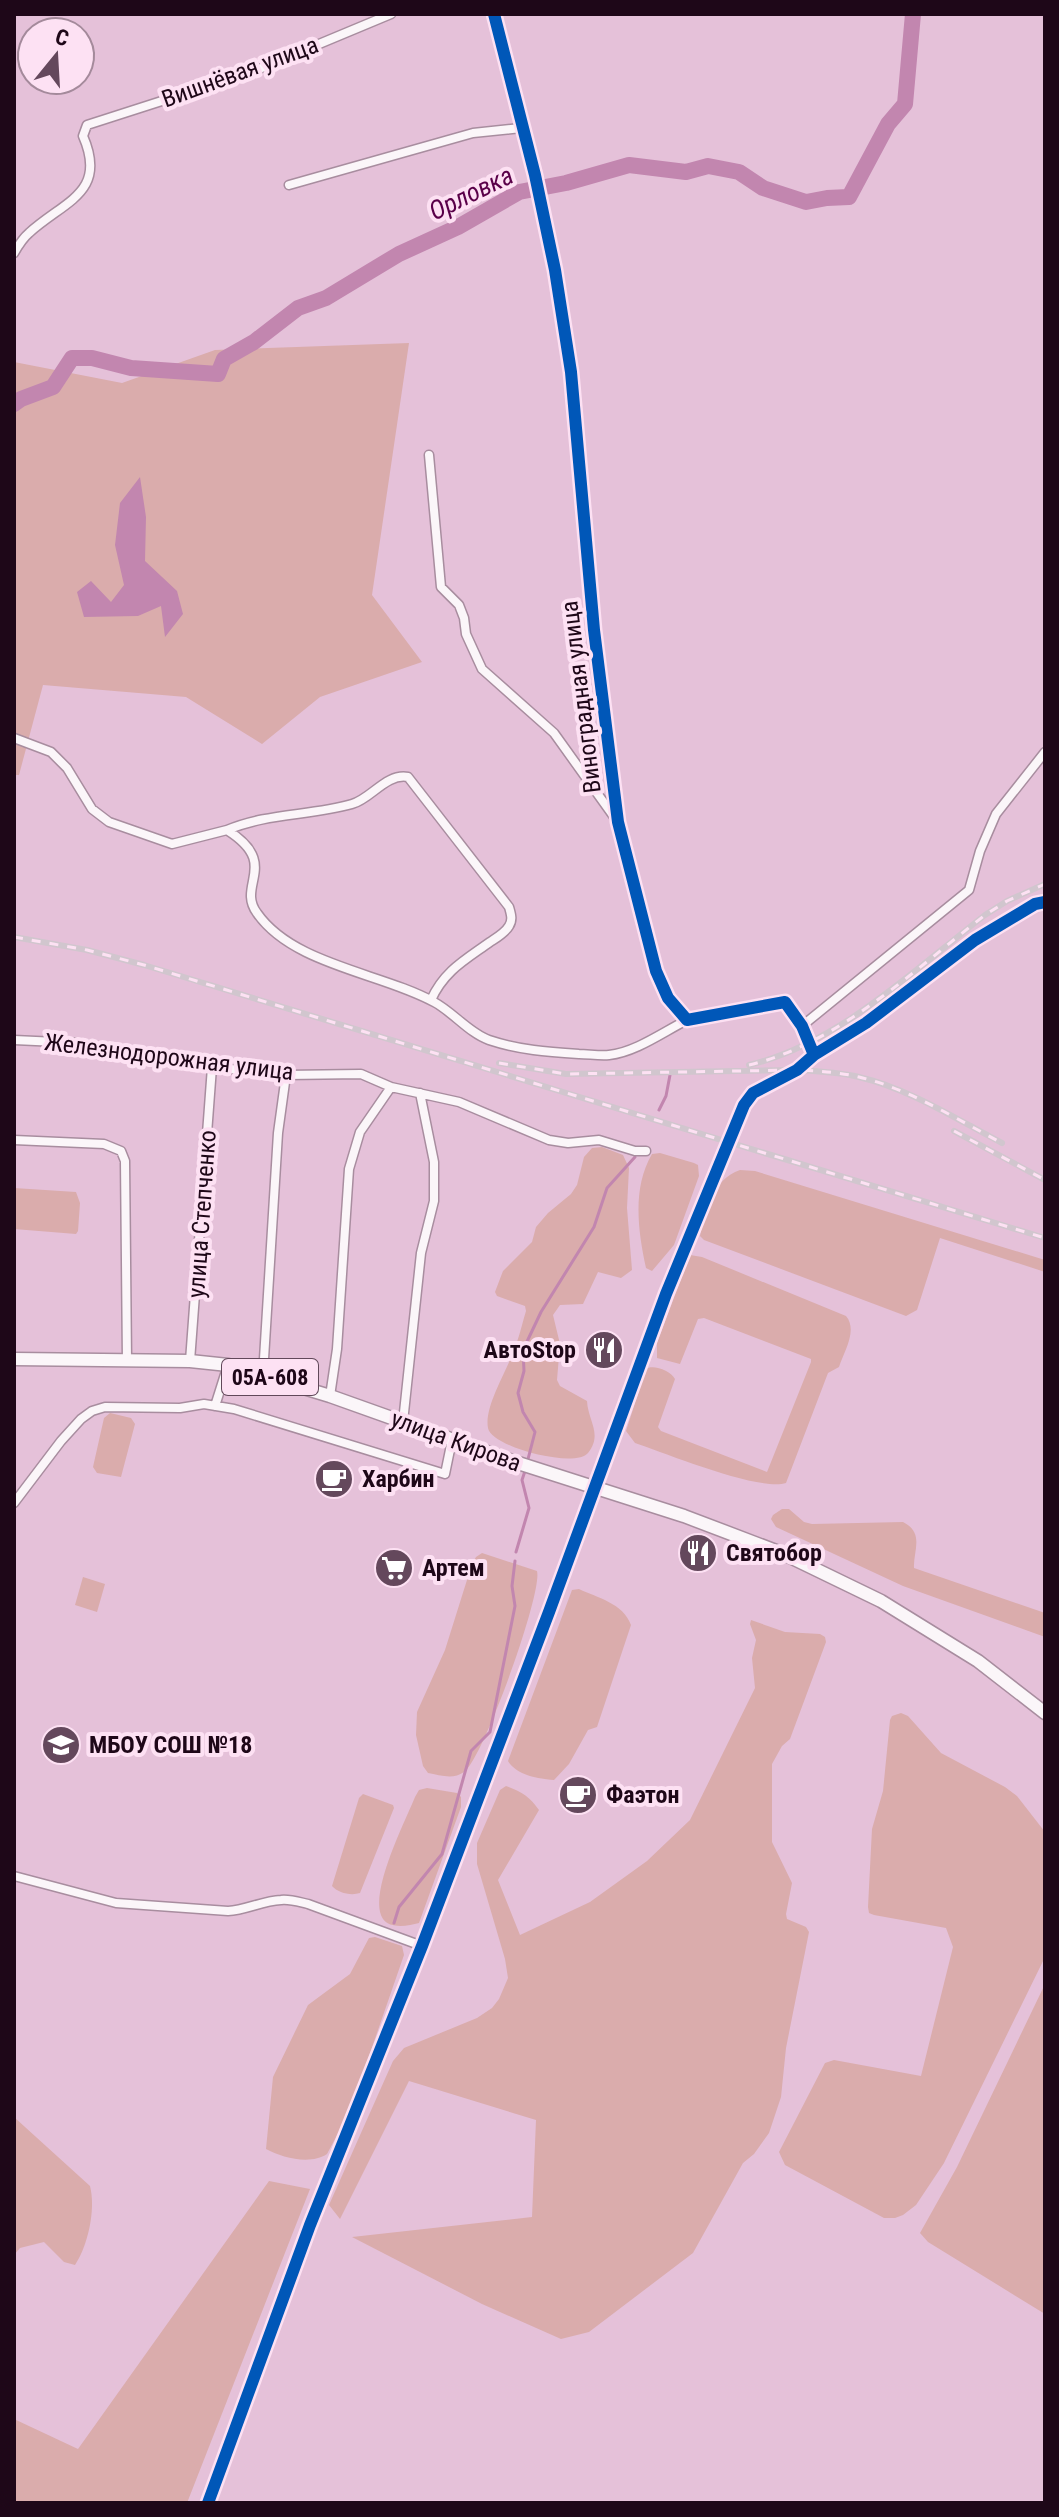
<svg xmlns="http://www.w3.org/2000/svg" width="1059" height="2517" font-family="'Roboto Condensed',sans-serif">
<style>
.green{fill:#daacac}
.water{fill:#c286af}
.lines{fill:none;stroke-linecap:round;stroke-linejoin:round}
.stream{stroke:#c286af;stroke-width:3}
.river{stroke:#c286af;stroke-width:16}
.minor-casing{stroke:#a88d9f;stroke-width:11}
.primary-casing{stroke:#a88d9f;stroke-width:15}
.minor{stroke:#fbf6f9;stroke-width:8}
.primary{stroke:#fbf6f9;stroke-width:12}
.rail-casing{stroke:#d1c6ce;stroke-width:6}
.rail{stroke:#fde1f3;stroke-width:3;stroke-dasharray:9;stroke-linecap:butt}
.cycleway-casing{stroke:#fde1f3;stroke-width:17}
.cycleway{stroke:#0057b8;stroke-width:12}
.labels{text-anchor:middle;stroke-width:8;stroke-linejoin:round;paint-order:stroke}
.shield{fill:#fde1f3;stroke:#61485a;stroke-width:2}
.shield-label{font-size:22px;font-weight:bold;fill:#1e0718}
.street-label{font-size:24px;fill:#1e0718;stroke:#fde1f3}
.poi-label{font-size:24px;font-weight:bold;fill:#1e0718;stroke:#fde1f3;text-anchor:start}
.water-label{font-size:26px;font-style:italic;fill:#5a0049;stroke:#fde1f3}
</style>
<rect width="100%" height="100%" fill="#e5c1d9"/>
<path class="green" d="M 409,343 L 372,595 L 422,662 L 320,697 L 262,744 L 186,697 L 43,685 L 19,775 L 14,775 L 14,362 L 122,383 L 215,350 Z
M 602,1147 L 623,1155 L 629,1168 L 627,1208 L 632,1270 L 621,1278 L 598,1272 L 583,1304 L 560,1305 L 553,1315 L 560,1344 L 557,1380 L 560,1386 L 587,1401 C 588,1421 603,1434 588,1453 C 575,1469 491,1447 488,1428 C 484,1407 506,1373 513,1352 C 519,1339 522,1324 526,1311 L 525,1306 L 497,1296 L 495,1292 L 503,1271 L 532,1242 L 536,1227 L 548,1213 L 571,1194 L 577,1185 L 584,1157 L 592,1148 Z
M 660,1153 L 694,1163 L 698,1165 L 699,1176 L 674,1245 L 652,1271 L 646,1268 C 638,1231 632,1188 652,1154 Z
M 740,1170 L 755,1171 L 1045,1260 L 1045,1272 L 940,1238 L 917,1310 L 906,1316 L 704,1240 L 700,1236 L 701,1231 C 710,1206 712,1180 740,1170 Z
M 14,1188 L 76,1192 L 80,1203 L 78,1231 L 76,1234 L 14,1229 Z
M 690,1255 L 702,1257 L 846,1316 C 858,1330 844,1352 839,1367 L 828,1373 L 786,1483 C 760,1492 665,1453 635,1443 L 626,1431 L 646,1369 C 653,1364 671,1371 675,1379 L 658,1427 L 661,1431 L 767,1472 L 811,1362 L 811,1359 L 704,1318 L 698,1319 L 680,1364 L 657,1358 L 657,1343 Z
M 110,1413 L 131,1418 L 135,1424 L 121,1477 L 97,1473 L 93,1467 L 104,1418 Z
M 782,1509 L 789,1509 L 804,1522 L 812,1524 L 903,1522 C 925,1533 913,1551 914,1568 L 1045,1613 L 1045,1637 L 903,1586 L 776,1527 L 771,1519 L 773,1515 Z
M 482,1553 L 537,1571 C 543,1592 483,1759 464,1772 C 453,1780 440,1775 428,1773 L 423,1766 L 416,1735 L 417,1712 L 445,1650 L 472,1564 L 476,1557 Z
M 83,1577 L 105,1584 L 97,1612 L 75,1605 Z
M 579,1589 C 598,1598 623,1603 631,1625 L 597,1727 L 588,1730 L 569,1764 L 554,1780 C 539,1779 516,1775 508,1761 L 572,1590 Z
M 751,1620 L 785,1632 L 820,1634 L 825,1637 L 826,1642 L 790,1739 L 782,1746 L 772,1764 L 772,1842 L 792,1883 L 786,1914 L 787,1919 L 806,1927 L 809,1932 L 786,2048 L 781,2097 L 769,2133 L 754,2154 L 743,2163 L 693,2253 L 589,2332 L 561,2339 L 482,2304 L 352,2237 L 532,2217 L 536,2120 L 409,2081 L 340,2219 L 329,2205 L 393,2061 L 404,2048 L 477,2018 L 492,2008 L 499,1999 L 508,1978 L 505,1959 L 477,1864 L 477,1843 L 500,1790 L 506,1786 C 521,1791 530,1797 539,1810 L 498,1880 L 520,1935 L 590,1902 L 647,1861 L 690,1820 L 755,1688 L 752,1658 L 756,1640 L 750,1624 Z
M 901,1713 L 908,1716 L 941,1753 L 1005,1787 L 1017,1796 L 1045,1832 L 1045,1957 L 944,2163 L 916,2205 L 903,2215 L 895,2218 L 884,2218 L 785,2165 L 779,2152 L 825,2063 L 834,2060 L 921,2076 L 953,1947 L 946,1928 L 874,1915 L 869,1913 L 868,1907 L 872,1829 L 883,1791 L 890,1720 L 892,1716 Z
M 427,1788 L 457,1793 L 461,1797 L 461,1807 L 419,1923 C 408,1926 390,1929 383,1919 C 367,1896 405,1822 415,1797 L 419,1790 Z
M 363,1794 L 393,1805 L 394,1808 L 360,1893 C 351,1896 338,1893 332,1886 L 359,1798 Z
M 375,1937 L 402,1946 L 404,1955 L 350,2111 L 327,2154 C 311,2165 282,2158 266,2149 L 273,2077 L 308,2005 L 350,1974 L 369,1938 Z
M 1045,1984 L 1045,2314 L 928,2242 L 920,2233 L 957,2167 Z
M 14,2117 L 90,2186 C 96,2209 88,2246 75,2265 L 64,2262 L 44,2242 L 20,2248 L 14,2255 Z
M 269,2181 L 310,2189 L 187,2503 L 14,2503 L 14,2419 L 78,2449 Z"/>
<path class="water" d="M 140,477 L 146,517 L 145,561 L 177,591 L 183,614 L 165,637 L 161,606 L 138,616 L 84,617 L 77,592 L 91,581 L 111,602 L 124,585 L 115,545 L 120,503 Z"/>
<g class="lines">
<path class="stream" d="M 659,1110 L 666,1096 L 670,1075
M 527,1463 L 535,1432 L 523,1412 L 518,1393 L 524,1371 L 523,1350 L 541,1312 L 594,1227 L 607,1188 L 635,1157
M 516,1552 L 529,1508 L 522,1480 L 525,1471
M 394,1923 L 399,1907 L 442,1854 L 471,1751 L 490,1732 L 515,1606 L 512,1586 L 515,1561"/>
<path class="river" d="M 14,404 L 21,399 L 53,387 L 72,358 L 92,358 L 131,368 L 218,374 L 224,359 L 254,342 L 298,308 L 326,298 L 399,254 L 458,227 L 519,192 L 566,183 L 629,165 L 686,172 L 708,166 L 739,172 L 763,188 L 806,202 L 827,198 L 849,197 L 888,124 L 905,104 L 913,14"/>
<defs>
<path id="minor" d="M 494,14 L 535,175 L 555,270 L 571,372 L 594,630 L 618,822 L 656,971 L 668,998 L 687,1020 L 785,1002 L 802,1026 L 814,1055
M 289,185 L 473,133 L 521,128
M 14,253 C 18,246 23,238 29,233 C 64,201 108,193 83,136 L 87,125 L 252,72 L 391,14
M 429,455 L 441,587 L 459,605 L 464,618 L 466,634 L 482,669 L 554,733 L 617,821
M 14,738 L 51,752 L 67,768 L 92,809 L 109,822 L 172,844 L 227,830 C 281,864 236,885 257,913 C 293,965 382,973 434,1002 C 453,1012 469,1033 489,1040 C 519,1050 548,1052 579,1054 C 588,1054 600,1056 609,1055 C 636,1052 663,1032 687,1020
M 227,830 C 267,813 310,816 352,804 C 371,799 386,773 408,777 L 509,907 C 511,914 513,920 509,926 C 505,933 496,938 490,942 C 465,960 444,971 431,1000
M 802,1026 L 969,890 L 980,851 L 996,814 L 1045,752
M 14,1040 L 79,1043 L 212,1067 L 286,1075 L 361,1074 L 391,1087 L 459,1102 L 549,1140 L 568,1143 L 599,1140 L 635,1151 L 646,1151
M 14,1140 L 104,1144 L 121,1151 L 125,1161 L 127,1361
M 190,1361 L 212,1067
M 263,1375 L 278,1133 L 286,1075
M 330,1396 L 337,1349 L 349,1169 L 360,1132 L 391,1087
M 215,1406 L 228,1365
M 403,1422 L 421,1253 L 434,1201 L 434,1162 L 420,1093
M 14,1503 L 61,1441 L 81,1419 L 92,1411 L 105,1407 L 180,1408 L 204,1404 L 234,1409 L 445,1474 L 452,1440
M 14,1876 L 116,1903 L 228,1911 C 246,1910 262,1901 281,1900 C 290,1899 299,1902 308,1904 L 422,1946
M 208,2503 L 310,2225 L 422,1946 L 549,1612 L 666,1294 L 744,1105 L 753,1093 L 797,1070 L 814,1055 L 866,1023 L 975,940 L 1035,904 L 1045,902"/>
<path id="primary" d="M 14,1359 L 190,1361 L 228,1365 L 330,1396 L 515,1462 L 684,1516 L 784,1554 L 881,1601 L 978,1661 L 1045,1713"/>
</defs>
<use href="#minor" class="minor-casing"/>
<use href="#primary" class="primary-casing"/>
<use href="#minor" class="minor"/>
<use href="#primary" class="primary"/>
<defs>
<path id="rail" d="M 14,937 L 87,950 L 144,965 L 1045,1238
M 499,1063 L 566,1074 L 797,1070 C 818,1071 838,1072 859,1077 C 910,1089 956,1119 1002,1143
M 749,1065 C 838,1044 914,970 985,915 L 1007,901 L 1045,884
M 954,1131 L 1045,1180"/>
</defs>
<use href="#rail" class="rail-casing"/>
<use href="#rail" class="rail"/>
<defs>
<path id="cycleway" d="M 494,14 L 535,175 L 555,270 L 571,372 L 594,630 L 618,822 L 656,971 L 668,998 L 687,1020 L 785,1002 L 802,1026 L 814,1055
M 208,2503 L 310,2225 L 422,1946 L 549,1612 L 666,1294 L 744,1105 L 753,1093 L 797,1070 L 814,1055 L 866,1023 L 975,940 L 1035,904 L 1045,902"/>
</defs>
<use href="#cycleway" class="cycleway-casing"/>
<use href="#cycleway" class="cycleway"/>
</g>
<defs>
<symbol id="restaurant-disc" viewBox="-11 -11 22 22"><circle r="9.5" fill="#64485c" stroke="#fde1f3"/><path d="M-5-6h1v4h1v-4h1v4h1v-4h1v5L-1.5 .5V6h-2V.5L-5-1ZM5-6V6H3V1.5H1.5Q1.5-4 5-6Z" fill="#fff"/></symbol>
<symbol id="cafe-disc" viewBox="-11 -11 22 22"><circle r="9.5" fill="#64485c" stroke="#fde1f3"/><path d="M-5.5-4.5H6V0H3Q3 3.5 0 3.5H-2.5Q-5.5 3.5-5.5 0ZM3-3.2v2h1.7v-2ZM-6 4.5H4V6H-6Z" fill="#fff"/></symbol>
<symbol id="supermarket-disc" viewBox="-11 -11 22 22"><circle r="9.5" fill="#64485c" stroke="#fde1f3"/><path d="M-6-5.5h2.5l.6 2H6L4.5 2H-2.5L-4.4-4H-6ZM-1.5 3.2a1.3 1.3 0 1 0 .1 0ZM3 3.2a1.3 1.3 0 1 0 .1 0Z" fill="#fff"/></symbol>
<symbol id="school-disc" viewBox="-11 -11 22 22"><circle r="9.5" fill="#64485c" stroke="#fde1f3"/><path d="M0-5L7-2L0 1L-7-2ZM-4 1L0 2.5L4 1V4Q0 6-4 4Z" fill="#fff"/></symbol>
</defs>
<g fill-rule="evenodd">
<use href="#restaurant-disc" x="582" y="1328" width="44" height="44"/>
<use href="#cafe-disc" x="312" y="1457" width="44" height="44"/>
<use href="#restaurant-disc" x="676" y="1531" width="44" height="44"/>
<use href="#supermarket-disc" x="372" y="1546" width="44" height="44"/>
<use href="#school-disc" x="39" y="1723" width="44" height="44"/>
<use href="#cafe-disc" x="556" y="1773" width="44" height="44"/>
</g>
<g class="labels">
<rect class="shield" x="222" y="1359" width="96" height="36" rx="6"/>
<g class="shield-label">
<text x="270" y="1385">05А-608</text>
</g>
<g class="street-label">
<text transform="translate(240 72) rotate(-20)" y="8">Вишнёвая улица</text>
<text transform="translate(581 697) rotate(-97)" y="8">Виноградная улица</text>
<text transform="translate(169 1057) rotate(7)" y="8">Железнодорожная улица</text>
<text transform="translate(202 1214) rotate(-86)" y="8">улица Степченко</text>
<text transform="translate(456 1441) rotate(20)" y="8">улица Кирова</text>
</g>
<g class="poi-label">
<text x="576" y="1358" text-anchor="end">АвтоStop</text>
<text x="362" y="1487">Харбин</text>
<text x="726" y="1561">Святобор</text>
<text x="422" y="1576">Артем</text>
<text x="89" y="1753">МБОУ СОШ №18</text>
<text x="606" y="1803">Фаэтон</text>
</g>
<g class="water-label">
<text transform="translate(471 193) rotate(-26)" y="9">Орловка</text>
</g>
</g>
<rect width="1059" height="2517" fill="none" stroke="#1e0718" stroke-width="32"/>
<g transform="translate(56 56) rotate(18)"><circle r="38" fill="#fde1f3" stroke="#a48a9b" stroke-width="2"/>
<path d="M0-6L14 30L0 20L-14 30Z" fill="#64485c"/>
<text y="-12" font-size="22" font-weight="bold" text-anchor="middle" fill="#1e0718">С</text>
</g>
</svg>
